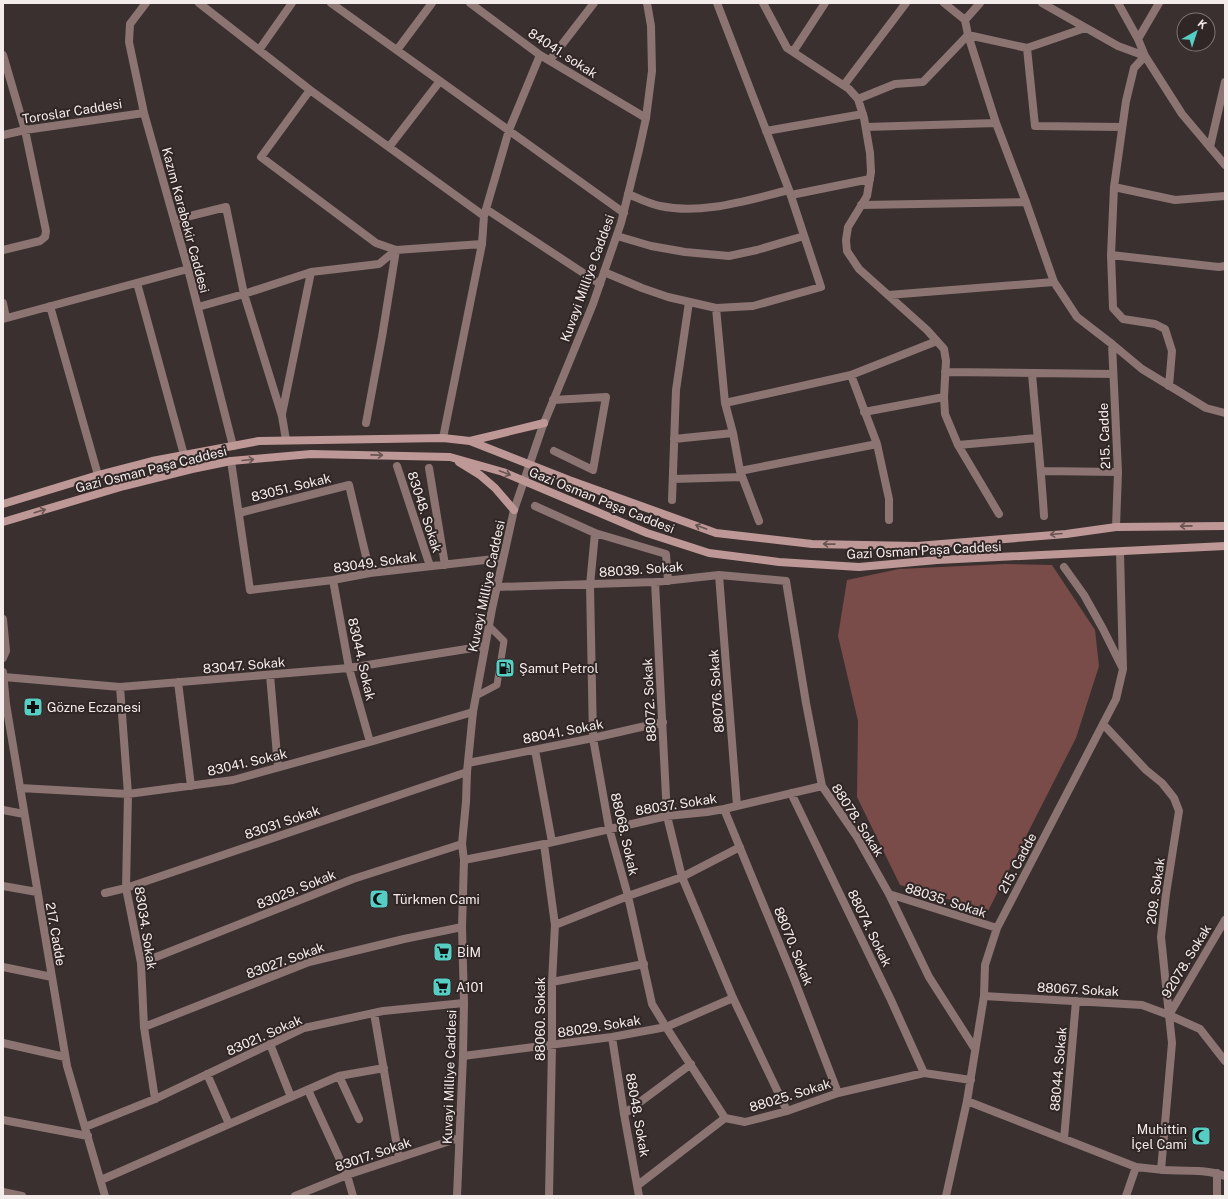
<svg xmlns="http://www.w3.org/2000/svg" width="1228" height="1199" font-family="'Public Sans',sans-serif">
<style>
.green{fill:#794b49}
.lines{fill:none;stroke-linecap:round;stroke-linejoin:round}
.service{stroke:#8b7472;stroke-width:7}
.minor{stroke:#8b7472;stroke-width:8}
.tertiary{stroke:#8b7472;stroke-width:8}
.secondary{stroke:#bd9896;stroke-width:8}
.oneway{stroke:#685452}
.labels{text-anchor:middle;stroke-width:4;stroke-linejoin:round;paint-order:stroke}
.street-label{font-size:13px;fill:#f3eceb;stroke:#302625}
.poi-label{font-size:13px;fill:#f3eceb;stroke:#302625;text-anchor:start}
</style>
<rect width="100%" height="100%" fill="#3a302f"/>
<path class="green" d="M 1005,564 L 1052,565 L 1095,630 L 1099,666 L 1076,738 L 988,911 L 900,885 L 857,797 L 858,721 L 838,636 L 847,580 L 899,569 Z"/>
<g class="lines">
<path class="service" d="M 476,696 L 497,685 L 504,641 L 489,626"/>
<path class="minor" d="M 146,3 L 130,24 L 129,42 L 144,113 L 188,269 L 233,446
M 199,3 L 310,90 L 484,216
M 331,3 L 624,213
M 470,3 L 540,55 L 646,118
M 763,3 L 787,48 L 849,89 L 858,99 L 864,118 L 870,153 L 871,172 L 867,196 L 848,227 L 846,240 L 847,251 L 859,269 L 927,330 L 944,349 L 946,361 L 944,397 L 945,414 L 958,445 L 999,514
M 944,3 L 965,20 L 968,35 L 996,123 L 1026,202 L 1054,282 L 1077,317 L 1112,344 L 1142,369 L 1206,408 L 1225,413
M 1042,3 L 1118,46 L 1145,56 L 1134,68 L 1126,101 L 1114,187 L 1111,255 L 1113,308 L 1123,319 L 1155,324 L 1165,329 L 1172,351 L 1169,386
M 1118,3 L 1138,39 L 1145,56 L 1182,114 L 1225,165
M 965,20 L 980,3
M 1138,39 L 1159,3
M 1027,48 L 1035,126 L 1122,127
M 259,50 L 292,3
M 397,50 L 432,3
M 793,52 L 825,3
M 3,55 L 25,130 L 46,231 L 45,237 L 40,241 L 3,250
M 550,60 L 594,3
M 844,85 L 906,3
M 310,90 L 261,157 L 376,243 L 396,250 L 482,244
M 858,99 L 895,84 L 923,82 L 968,35 L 1027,48 L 1085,28
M 866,127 L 996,123
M 766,131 L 863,114
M 3,135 L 25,130 L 144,113
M 389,147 L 440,81
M 1210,147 L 1225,82
M 1114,187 L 1175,200 L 1225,196
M 628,194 C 638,198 649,204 660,206 C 703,215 747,200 789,190
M 791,195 L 870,179
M 861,205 L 1026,202
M 486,209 L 600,284
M 174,220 L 226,207 L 244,294 L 282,416 L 286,440
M 617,236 L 651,246 L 685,252 L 729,256 L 757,250 L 804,236
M 1111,255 L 1219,267 L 1225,266
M 604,272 L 642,288 L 668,297 L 716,308 L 753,306 L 821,287 L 789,190 L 717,3
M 137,283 L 184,455
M 888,295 L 1054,282
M 3,303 L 6,318
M 50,306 L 98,475
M 198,307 L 244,294 L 311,272 L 379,264 L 396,250
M 716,308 L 725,403 L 733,433 L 740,471 L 759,521
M 3,319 L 188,269
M 1112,344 L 1118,472 L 1116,527
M 945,372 L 1113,374
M 1032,374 C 1036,421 1041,468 1044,516
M 851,375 L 877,444 L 889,499 L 889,520
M 553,400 L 606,397 L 593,470 L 554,451
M 725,403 L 851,375 L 937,341
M 864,412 L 944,397
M 282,414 L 311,272
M 366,423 L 382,337 L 396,250
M 443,438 L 482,244 L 484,216 L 509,130 L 540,55
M 674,439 L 733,433
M 958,445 L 1037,438
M 231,461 L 250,590 L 333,580 L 370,573 L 503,558
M 397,466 L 430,566
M 429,468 L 445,565
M 740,471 L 877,444
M 1041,471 L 1118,472
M 673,479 L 742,477
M 672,500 L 676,390 L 689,302
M 535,506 L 595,533 L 666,554 L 668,581
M 239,513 L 349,485 L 370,573
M 595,533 L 590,585 L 593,738 L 609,828 L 628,896 L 652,1004 L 666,1027 L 725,1118
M 1064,567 L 1084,595 L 1103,629 L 1122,667
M 719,575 L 737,806
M 333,580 L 349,668 L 370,742
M 655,582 L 667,816 L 682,877 L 733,998 L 787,1111
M 497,587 L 655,582 L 719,575 L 786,581 L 806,703 L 822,786 L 857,837 L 889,894 L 929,977 L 975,1049
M 3,619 L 6,651 L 3,658
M 3,672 L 6,704 L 67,1066 L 105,1196
M 270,675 L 278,767
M 4,677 L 120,687 L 349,668 L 485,646
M 178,682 L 191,786
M 120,687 L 128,794 L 126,888 L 141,963 L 144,1027 L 155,1099
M 1103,724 L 1146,770 L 1162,783 L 1174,798 L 1179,811 L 1166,894 L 1161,937 L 1169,1015 L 1200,1029 L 1225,1061
M 535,750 L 552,842
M 468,763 L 593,738 L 663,722
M 20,788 L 128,794 L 233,780 L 370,742 L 473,712
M 791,793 L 891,1000 L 924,1073
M 724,809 L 794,979 L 838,1093
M 3,810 L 24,814
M 544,844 L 555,925 L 552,982 L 552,1046 L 549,1196
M 464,860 L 544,844 L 667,816 L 707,812 L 724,809 L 822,786
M 3,886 L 37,892
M 105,893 L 126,888 L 467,772
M 889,894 L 997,928
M 555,925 L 628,896 L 682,877 L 740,847
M 141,963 L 353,879 L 462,844
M 3,967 L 52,977
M 552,982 L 644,964
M 984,996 L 1142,1005 L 1169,1015
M 374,1013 L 399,1158
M 1169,1015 L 1225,920
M 144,1027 L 309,962 L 404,939 L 462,927
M 612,1037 L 624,1114 L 639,1196
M 3,1043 L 65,1057
M 270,1044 L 291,1097
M 463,1056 L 612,1037 L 666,1027 L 733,998
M 207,1074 L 229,1124
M 339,1076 L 384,1068
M 308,1090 L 347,1175 L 353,1196
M 967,1101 L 1136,1167 C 1145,1168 1154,1169 1164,1170 C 1184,1171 1205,1169 1225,1176
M 624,1114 L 691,1064
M 3,1120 L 88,1136
M 85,1127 L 155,1099 L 304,1028 L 383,1011 L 464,1003
M 1064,1139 L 1076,1001
M 1161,1170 L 1172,1043 L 1169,1015
M 101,1180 L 339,1076 L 359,1119
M 638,1185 L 725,1118 L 745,1122 L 787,1111 L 838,1093 L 924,1073 L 971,1080
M 3,1192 L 22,1196
M 295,1196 L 347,1175 L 459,1138
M 946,1196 L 967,1101 L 984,996 L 985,965 L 997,928 L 1116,699 L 1123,669 L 1120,552
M 1126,1196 L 1136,1167
M 1217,1196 L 1217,1173"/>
<path class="tertiary" d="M 457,1196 L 463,1056 L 464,1003 L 462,927 L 464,860 L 462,844 L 466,802 L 467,772 L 473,712 L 492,609 L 514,510 L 542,428 L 593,304 L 621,223 L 639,150 L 646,118 L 652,71 L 651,26 L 647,3"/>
<path class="secondary" d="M 470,441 L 544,423
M 459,462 L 480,475 L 495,488 L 514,510
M 3,504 L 98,475 L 152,461 L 259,441 L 443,438 L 470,441 L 569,480 L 716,533 L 812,544 L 917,546 L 1066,534 L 1116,527 L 1225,526
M 3,522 L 124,486 L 192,469 L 231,461 L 311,454 L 450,457 L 503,472 L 647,533 L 709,553 L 779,562 L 859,567 L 937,560 L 1225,546"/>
</g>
<defs><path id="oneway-shaft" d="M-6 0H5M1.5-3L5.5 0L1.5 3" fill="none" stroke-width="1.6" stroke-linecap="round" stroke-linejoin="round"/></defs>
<g class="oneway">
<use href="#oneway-shaft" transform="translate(377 455) rotate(1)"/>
<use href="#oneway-shaft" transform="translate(248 460) rotate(-5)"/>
<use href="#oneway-shaft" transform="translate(505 473) rotate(21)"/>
<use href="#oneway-shaft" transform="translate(40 511) rotate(-17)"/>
<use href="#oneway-shaft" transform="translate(1186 526) rotate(179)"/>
<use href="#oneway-shaft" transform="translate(701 527) rotate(-160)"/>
<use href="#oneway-shaft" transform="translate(1056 534) rotate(175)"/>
<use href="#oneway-shaft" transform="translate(829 544) rotate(-179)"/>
</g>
<defs>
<symbol id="fuel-square" viewBox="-11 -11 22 22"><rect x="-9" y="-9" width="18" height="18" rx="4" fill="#56cec3" stroke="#302625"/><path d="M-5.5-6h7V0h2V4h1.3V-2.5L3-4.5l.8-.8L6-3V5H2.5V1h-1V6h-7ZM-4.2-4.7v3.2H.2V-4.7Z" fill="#111"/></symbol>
<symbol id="pharmacy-square" viewBox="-11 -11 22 22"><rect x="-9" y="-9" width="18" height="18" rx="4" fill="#56cec3" stroke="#302625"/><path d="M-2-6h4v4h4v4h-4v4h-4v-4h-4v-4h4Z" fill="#111"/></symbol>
<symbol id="mosque-square" viewBox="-11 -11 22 22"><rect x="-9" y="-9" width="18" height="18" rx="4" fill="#56cec3" stroke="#302625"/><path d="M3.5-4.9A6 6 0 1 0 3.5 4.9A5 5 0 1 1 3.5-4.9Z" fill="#111"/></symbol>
<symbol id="supermarket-square" viewBox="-11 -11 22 22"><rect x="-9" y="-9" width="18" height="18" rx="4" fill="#56cec3" stroke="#302625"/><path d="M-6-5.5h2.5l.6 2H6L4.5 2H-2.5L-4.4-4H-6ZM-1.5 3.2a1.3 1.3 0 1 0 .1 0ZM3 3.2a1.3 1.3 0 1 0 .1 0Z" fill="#111"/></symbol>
</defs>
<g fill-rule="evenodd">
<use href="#fuel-square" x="494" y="657" width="22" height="22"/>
<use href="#pharmacy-square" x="22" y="696" width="22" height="22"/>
<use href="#mosque-square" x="368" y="888" width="22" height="22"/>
<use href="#supermarket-square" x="432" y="941" width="22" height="22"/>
<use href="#supermarket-square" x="431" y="976" width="22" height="22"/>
<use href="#mosque-square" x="1190" y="1125" width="22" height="22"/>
</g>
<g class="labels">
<g class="street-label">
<text transform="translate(563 53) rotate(33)" y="5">84041. sokak</text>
<text transform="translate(72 111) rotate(-9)" y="5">Toroslar Caddesi</text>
<text transform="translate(186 220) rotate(75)" y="5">Kazım Karabekir Caddesi</text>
<text transform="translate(587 278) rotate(-70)" y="5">Kuvayi Milliye Caddesi</text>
<text transform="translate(1104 436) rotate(-92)" y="5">215. Cadde</text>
<text transform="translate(151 469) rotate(-14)" y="5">Gazi Osman Paşa Caddesi</text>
<text transform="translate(291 487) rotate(-14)" y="5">83051. Sokak</text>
<text transform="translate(602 500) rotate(22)" y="5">Gazi Osman Paşa Caddesi</text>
<text transform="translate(425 512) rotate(72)" y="5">83048. Sokak</text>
<text transform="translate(924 550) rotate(-3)" y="5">Gazi Osman Paşa Caddesi</text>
<text transform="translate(375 562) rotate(-8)" y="5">83049. Sokak</text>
<text transform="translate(641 569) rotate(-4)" y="5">88039. Sokak</text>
<text transform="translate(486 586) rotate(-78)" y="5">Kuvayi Milliye Caddesi</text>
<text transform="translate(362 659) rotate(77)" y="5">83044. Sokak</text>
<text transform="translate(244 665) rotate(-5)" y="5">83047. Sokak</text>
<text transform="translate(716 691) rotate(-94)" y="5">88076. Sokak</text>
<text transform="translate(649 700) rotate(-93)" y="5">88072. Sokak</text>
<text transform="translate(563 731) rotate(-11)" y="5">88041. Sokak</text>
<text transform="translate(247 762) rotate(-13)" y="5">83041. Sokak</text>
<text transform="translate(676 804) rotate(-9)" y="5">88037. Sokak</text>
<text transform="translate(858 820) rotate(57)" y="5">88078. Sokak</text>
<text transform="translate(282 822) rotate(-19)" y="5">83031 Sokak</text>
<text transform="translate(625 834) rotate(77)" y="5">88068. Sokak</text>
<text transform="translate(1017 863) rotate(-62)" y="5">215. Cadde</text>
<text transform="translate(296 889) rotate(-22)" y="5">83029. Sokak</text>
<text transform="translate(1155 891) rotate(-82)" y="5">209. Sokak</text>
<text transform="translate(946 900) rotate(18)" y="5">88035. Sokak</text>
<text transform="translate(146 928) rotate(81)" y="5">83034. Sokak</text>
<text transform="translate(870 928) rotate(64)" y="5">88074. Sokak</text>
<text transform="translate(56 934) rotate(80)" y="5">217. Cadde</text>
<text transform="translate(794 946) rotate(68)" y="5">88070. Sokak</text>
<text transform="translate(285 960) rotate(-20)" y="5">83027. Sokak</text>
<text transform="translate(1186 961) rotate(-59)" y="5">92078. Sokak</text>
<text transform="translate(1078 989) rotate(3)" y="5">88067. Sokak</text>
<text transform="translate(540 1019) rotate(-90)" y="5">88060. Sokak</text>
<text transform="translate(599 1026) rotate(-9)" y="5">88029. Sokak</text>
<text transform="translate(264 1035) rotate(-24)" y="5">83021. Sokak</text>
<text transform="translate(1058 1069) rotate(-85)" y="5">88044. Sokak</text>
<text transform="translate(449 1077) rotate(-88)" y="5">Kuvayi Milliye Caddesi</text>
<text transform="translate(790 1095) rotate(-17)" y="5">88025. Sokak</text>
<text transform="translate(638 1115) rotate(80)" y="5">88048. Sokak</text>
<text transform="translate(373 1154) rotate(-19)" y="5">83017. Sokak</text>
</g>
<g class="poi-label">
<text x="519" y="673">Şamut Petrol</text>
<text x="47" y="712">Gözne Eczanesi</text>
<text x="393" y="904">Türkmen Cami</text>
<text x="457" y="957">BİM</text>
<text x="456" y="992">A101</text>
<text x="1187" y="1134" text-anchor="end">Muhittin<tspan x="1187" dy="15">İçel Cami</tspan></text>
</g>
</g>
<rect width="1228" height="1199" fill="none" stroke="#f3eceb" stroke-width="8"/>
<g transform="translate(1196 32) rotate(39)"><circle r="19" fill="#302625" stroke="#7e7574"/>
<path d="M0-3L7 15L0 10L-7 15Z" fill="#56cec3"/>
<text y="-6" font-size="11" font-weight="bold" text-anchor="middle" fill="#f3eceb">K</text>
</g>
</svg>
